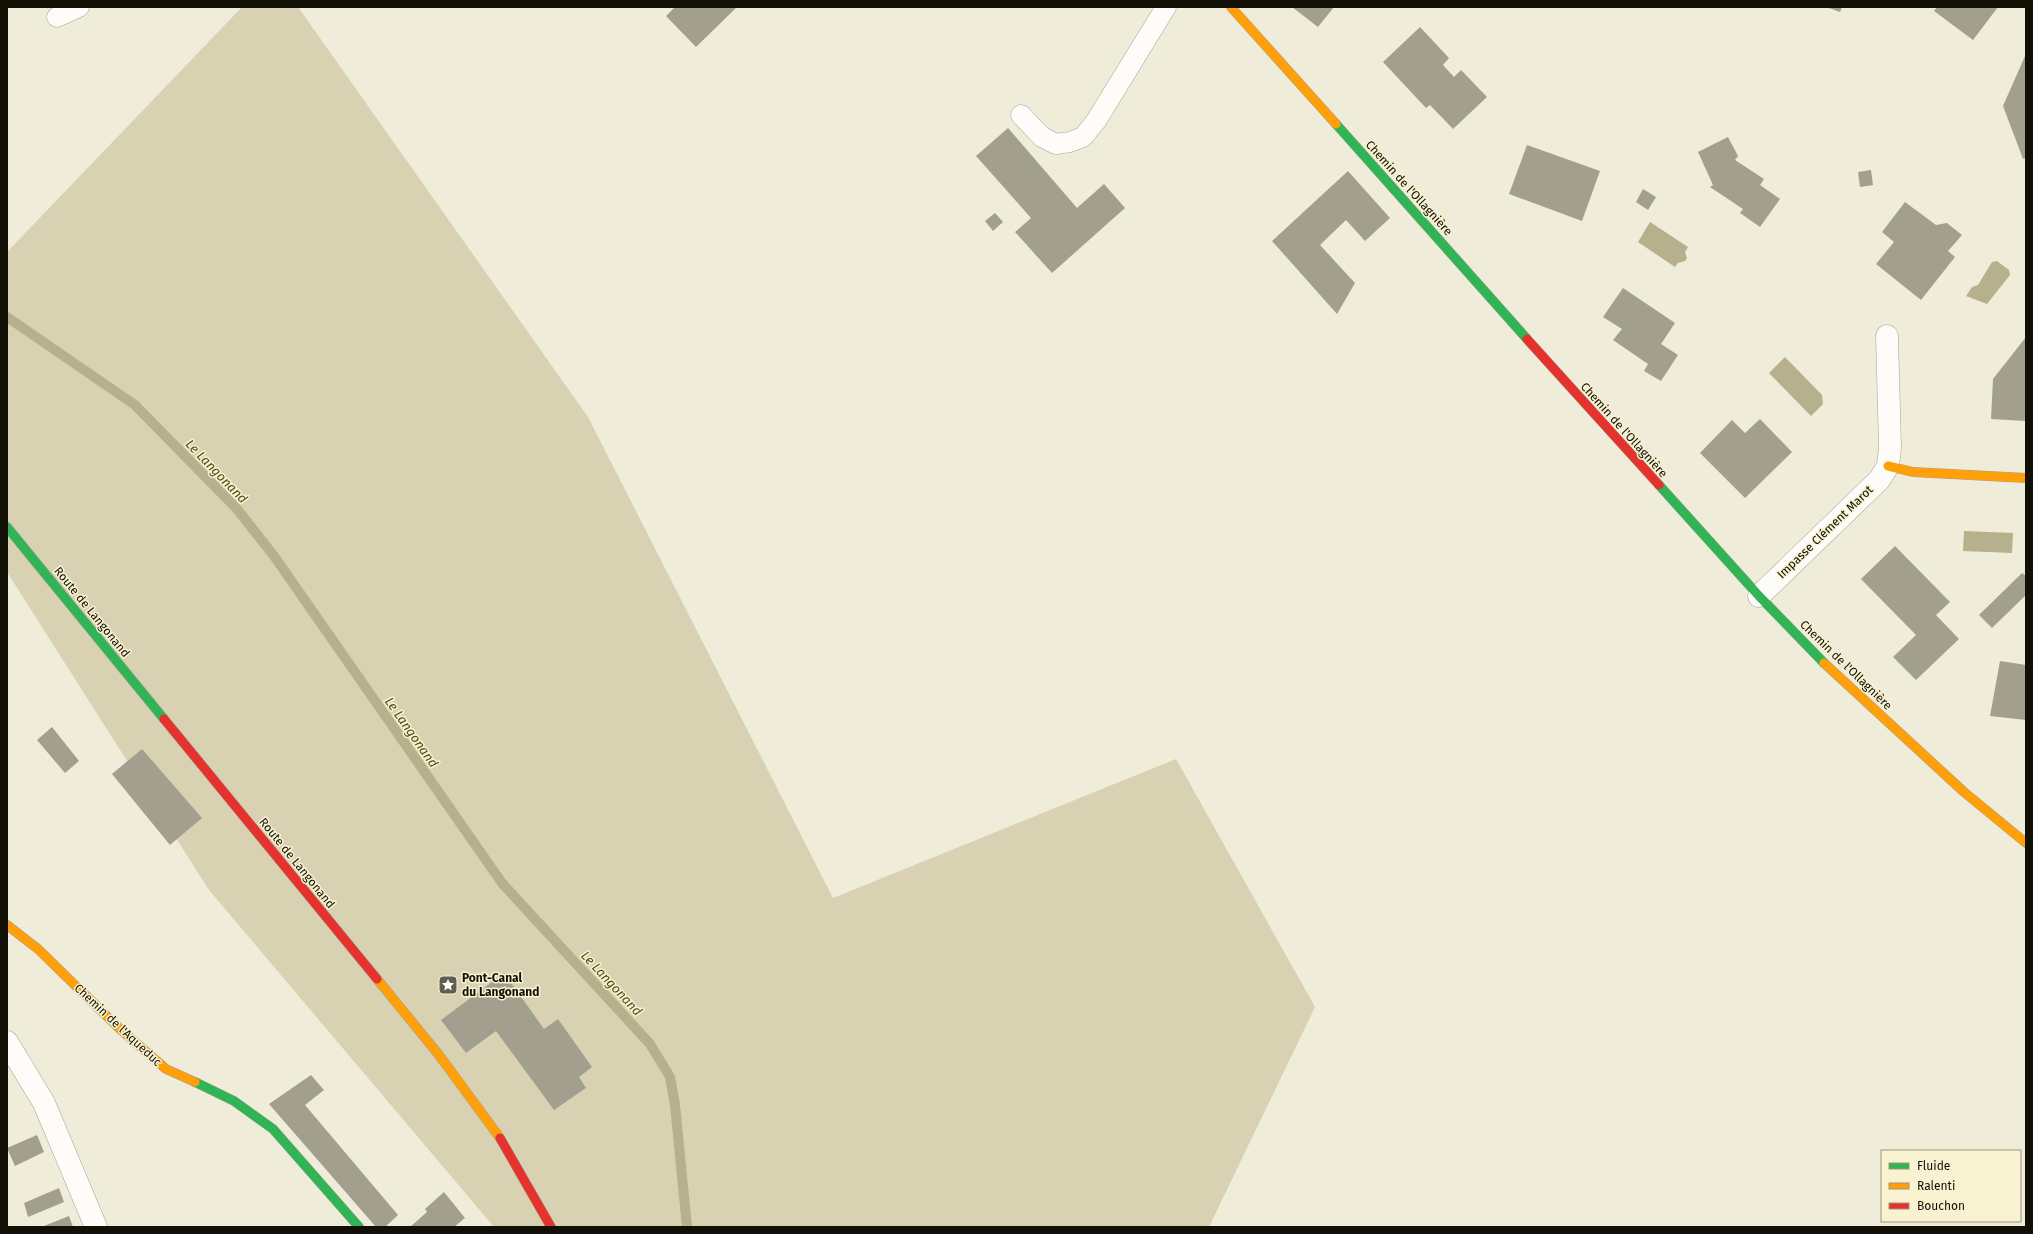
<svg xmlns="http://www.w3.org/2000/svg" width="2033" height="1234" font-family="'Fira Sans',sans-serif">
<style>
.forest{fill:#d8d2b2}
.water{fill:#b7b08d}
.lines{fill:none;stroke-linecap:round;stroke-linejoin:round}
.stream{stroke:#b7b08d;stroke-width:10}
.building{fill:#a29f8f}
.lane-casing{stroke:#a4a294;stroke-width:21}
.street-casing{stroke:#a4a294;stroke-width:23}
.fast-casing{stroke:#a4a294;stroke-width:10}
.slow-casing{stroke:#a4a294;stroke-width:10}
.jam-casing{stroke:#a4a294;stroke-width:10}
.lane{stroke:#fdfcf9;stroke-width:20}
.street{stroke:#fdfcf9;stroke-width:22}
.fast{stroke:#30b455;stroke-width:9}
.slow{stroke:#ff9f0a;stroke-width:9}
.jam{stroke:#e5322d;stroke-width:9}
.labels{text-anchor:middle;stroke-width:3;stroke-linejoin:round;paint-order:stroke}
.street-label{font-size:12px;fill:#120f05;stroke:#f8f2d1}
.poi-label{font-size:12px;font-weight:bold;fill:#120f05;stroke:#f8f2d1;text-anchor:start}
.water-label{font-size:13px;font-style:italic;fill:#554b16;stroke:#f8f2d1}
</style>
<rect width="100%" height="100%" fill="#efecda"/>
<path class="forest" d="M 242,7 L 298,7 L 588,417 L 833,898 L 1176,759 L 1315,1007 L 1209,1227 L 494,1227 L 209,890 L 7,572 L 7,252 Z"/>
<path class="water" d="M 1650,222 L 1688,247 L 1685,252 L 1687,258 L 1685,261 L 1678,263 L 1675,267 L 1638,242 Z
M 1997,261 L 2009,270 L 2010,275 L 1987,304 L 1966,296 L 1972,287 L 1978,285 L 1992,262 Z
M 1785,357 L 1822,395 L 1823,404 L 1811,416 L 1769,373 Z
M 1964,531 L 2013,533 L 2012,553 L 1963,551 Z"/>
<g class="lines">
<path class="stream" d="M 7,317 L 135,405 L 237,509 L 274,556 L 502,883 L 650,1044 L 670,1077 L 675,1105 L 687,1227"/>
</g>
<path class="building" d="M 675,7 L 737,7 L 696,47 L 666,16 Z
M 1292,7 L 1334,7 L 1318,27 Z
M 1826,7 L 1842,7 L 1840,12 Z
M 1937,7 L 1998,7 L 1973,40 L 1934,11 Z
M 1420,27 L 1449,58 L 1443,65 L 1454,77 L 1461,70 L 1487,97 L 1453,129 L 1430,105 L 1426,108 L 1383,62 Z
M 2025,56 L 2026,158 L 2023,159 L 2003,106 Z
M 1008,128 L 1077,208 L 1104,184 L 1125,208 L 1052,273 L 1015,232 L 1031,218 L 976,156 Z
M 1728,137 L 1738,156 L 1735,160 L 1764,179 L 1760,185 L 1780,199 L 1760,227 L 1740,213 L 1743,209 L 1710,187 L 1713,185 L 1698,152 Z
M 1527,145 L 1600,171 L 1582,221 L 1509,194 Z
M 1871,170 L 1873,185 L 1860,187 L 1858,172 Z
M 1348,171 L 1390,218 L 1365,241 L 1346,220 L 1320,245 L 1355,283 L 1337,314 L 1272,241 Z
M 1643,189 L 1656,197 L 1648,210 L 1636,202 Z
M 1905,202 L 1936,225 L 1947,223 L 1962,235 L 1948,251 L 1955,257 L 1921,300 L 1876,264 L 1894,242 L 1882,232 Z
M 995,213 L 1003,222 L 993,231 L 985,221 Z
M 1623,288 L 1675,323 L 1661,344 L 1678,355 L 1661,381 L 1644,371 L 1648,364 L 1613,340 L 1622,329 L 1603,317 Z
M 2026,337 L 2026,421 L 1991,419 L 1993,379 Z
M 1760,419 L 1792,452 L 1745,498 L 1700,453 L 1732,420 L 1745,433 Z
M 1895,546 L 1950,602 L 1936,615 L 1959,639 L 1916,680 L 1893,657 L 1916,635 L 1861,579 Z
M 2022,573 L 2026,576 L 2026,595 L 1992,628 L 1979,615 Z
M 2000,661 L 2026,665 L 2026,720 L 1990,716 Z
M 52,727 L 79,761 L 65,773 L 37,740 Z
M 142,749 L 202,818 L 170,845 L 112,774 Z
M 504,973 L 544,1029 L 558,1019 L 592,1067 L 579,1077 L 586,1088 L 554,1110 L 496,1031 L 466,1053 L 441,1020 Z
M 311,1075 L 324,1090 L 305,1105 L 398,1215 L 385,1227 L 376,1227 L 269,1104 Z
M 37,1135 L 44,1152 L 15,1166 L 7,1148 Z
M 59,1188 L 64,1202 L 28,1217 L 24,1203 Z
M 444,1192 L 465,1218 L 454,1227 L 410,1227 L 427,1212 L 425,1209 Z
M 69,1216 L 73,1227 L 45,1227 L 44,1226 Z"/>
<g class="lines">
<defs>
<path id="lane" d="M 57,17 L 79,7
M 1021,115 L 1042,137 L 1056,144 L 1070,142 L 1083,137 L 1096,121 L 1166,7"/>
<path id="street" d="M 1759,596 L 1879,480 L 1888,466 L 1890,448 L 1887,336
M 7,1042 L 44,1103 L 96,1227"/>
<path id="fast" d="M 1336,124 L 1527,339
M 1659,485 L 1759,596 L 1824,663
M 7,527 L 164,719
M 195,1082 L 234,1101 L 273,1129 L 359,1227"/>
<path id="slow" d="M 1231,7 L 1336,124
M 1888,466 L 1913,472 L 2026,478
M 1824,663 L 1964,792 L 2026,843
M 7,925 L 38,949 L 120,1029 L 166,1069 L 195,1082
M 377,979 L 439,1055 L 500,1138"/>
<path id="jam" d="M 1527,339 L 1659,485
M 164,719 L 377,979
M 500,1138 L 551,1227"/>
</defs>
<use href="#lane" class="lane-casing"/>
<use href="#street" class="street-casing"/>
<use href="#fast" class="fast-casing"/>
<use href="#slow" class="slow-casing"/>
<use href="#jam" class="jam-casing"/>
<use href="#lane" class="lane"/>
<use href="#street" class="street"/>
<use href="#fast" class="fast"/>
<use href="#slow" class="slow"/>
<use href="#jam" class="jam"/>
</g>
<defs>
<symbol id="sight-square" viewBox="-11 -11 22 22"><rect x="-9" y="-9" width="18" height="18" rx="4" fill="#5f5c50" stroke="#f8f2d1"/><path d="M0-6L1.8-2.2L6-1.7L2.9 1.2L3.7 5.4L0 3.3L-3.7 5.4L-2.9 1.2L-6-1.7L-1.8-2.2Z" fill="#fff"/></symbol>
</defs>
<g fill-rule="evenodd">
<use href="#sight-square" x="437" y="974" width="22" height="22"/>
</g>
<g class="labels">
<g class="street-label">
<text transform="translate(1409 188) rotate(48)" y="4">Chemin de l'Ollagnière</text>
<text transform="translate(1624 430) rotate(48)" y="4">Chemin de l'Ollagnière</text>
<text transform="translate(1825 532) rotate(-44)" y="4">Impasse Clément Marot</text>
<text transform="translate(92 612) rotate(51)" y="4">Route de Langonand</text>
<text transform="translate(1846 665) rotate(44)" y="4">Chemin de l'Ollagnière</text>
<text transform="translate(297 863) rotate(51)" y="4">Route de Langonand</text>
<text transform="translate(118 1025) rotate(43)" y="4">Chemin de l'Aqueduc</text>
</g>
<g class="poi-label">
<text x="462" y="982">Pont-Canal<tspan x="462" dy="14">du Langonand</tspan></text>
</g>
<g class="water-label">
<text transform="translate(217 471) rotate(46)" y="5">Le Langonand</text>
<text transform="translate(412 732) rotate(55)" y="5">Le Langonand</text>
<text transform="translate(612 983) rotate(47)" y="5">Le Langonand</text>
</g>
</g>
<rect width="2033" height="1234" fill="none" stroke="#120f05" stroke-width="16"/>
<rect x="1881" y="1150" width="140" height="72" fill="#f8f2d1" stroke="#9c977f"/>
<rect x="1889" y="1163" width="20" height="6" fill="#30b455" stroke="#9c977f"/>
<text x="1917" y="1170" font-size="12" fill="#120f05">Fluide</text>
<rect x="1889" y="1183" width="20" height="6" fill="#ff9f0a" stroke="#9c977f"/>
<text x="1917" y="1190" font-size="12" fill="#120f05">Ralenti</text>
<rect x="1889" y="1203" width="20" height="6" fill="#e5322d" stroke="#9c977f"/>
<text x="1917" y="1210" font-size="12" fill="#120f05">Bouchon</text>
</svg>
